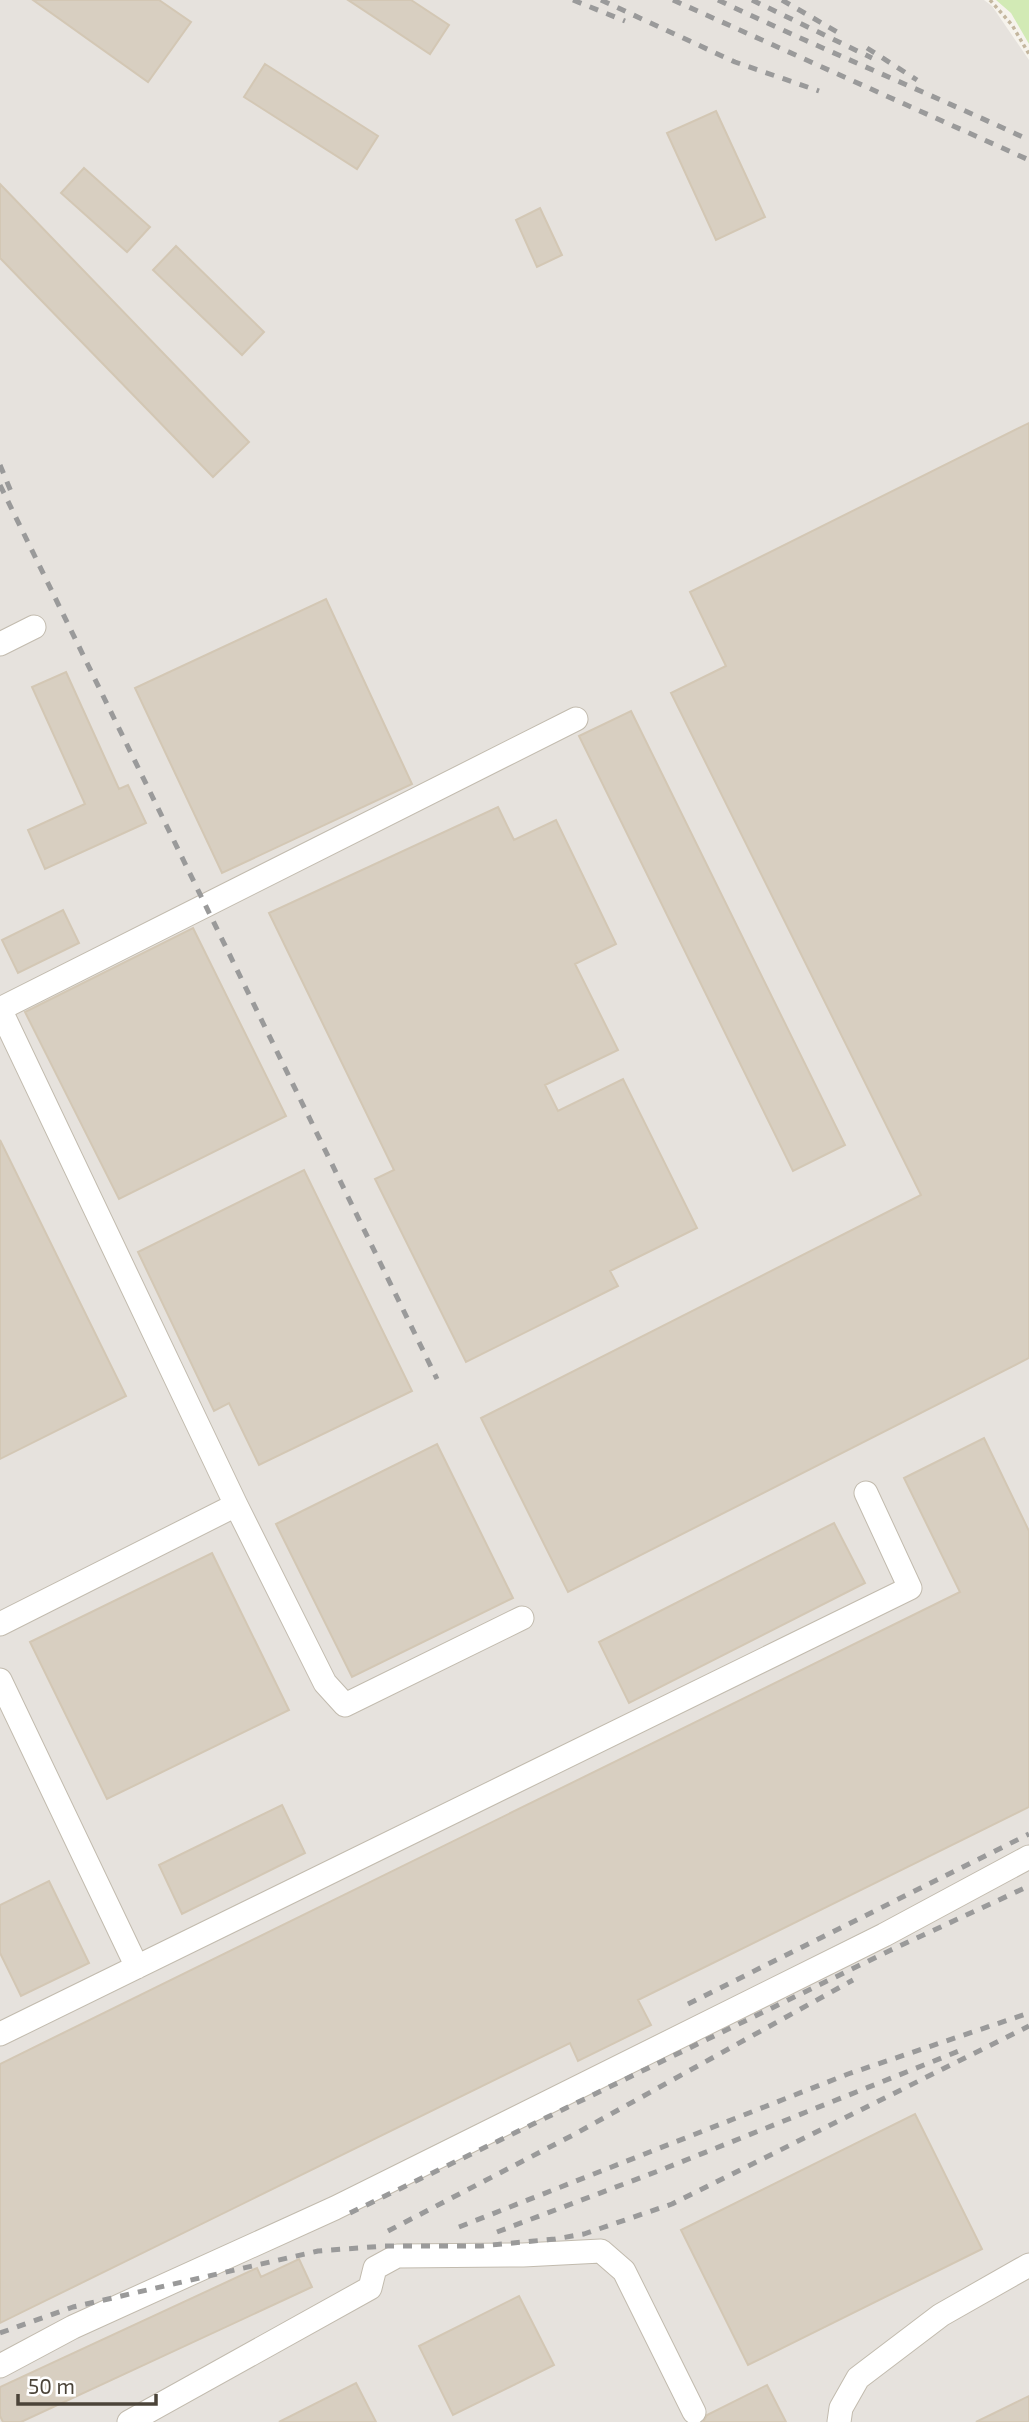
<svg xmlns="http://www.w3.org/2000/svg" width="1029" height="2422" font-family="'Exo 2',sans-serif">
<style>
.industrial{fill:#e6e2dd}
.green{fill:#d2eab5}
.building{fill:#d8cfc1;stroke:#d3c7b4;stroke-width:2}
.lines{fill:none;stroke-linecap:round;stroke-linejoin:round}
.minor-casing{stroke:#c2bbae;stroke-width:25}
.path{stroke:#c4b79f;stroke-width:3.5;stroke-dasharray:3.5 3.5;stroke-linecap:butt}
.minor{stroke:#fff;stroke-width:23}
.rail{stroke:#9a9a9a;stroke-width:5;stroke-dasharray:9 9;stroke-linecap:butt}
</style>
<rect width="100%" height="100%" fill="#f6f3ec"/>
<path class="industrial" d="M 0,0 L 984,0 L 992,6 L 1029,60 L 1029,2422 L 0,2422 Z"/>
<path class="green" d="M 996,0 L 1029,0 L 1029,44 L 1011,13 Z"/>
<path class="building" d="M 33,0 L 159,0 L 191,22 L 148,82 Z
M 348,0 L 411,0 L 449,25 L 430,54 Z
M 265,64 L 378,136 L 357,169 L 244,97 Z
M 716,111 L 765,217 L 716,240 L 667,133 Z
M 84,168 L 150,227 L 127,252 L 61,193 Z
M 0,184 L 249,442 L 213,477 L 0,258 Z
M 540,208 L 562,255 L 537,267 L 516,220 Z
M 176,246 L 264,332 L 242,355 L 153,270 Z
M 1029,423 L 1029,1358 L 568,1592 L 481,1418 L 921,1195 L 671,693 L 726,666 L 690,592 Z
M 326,599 L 412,784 L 222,873 L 135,688 Z
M 66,672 L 119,789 L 128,785 L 146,823 L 45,869 L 28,830 L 85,804 L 32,687 Z
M 631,711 L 845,1145 L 793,1171 L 579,736 Z
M 498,807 L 514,840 L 556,820 L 616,944 L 575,964 L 618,1050 L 545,1085 L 558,1111 L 623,1079 L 697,1228 L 610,1271 L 618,1286 L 466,1362 L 375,1179 L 394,1170 L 269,913 Z
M 63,910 L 79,943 L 18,973 L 2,940 Z
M 193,928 L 286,1116 L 119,1199 L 25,1012 Z
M 0,1140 L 126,1396 L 0,1459 Z
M 304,1170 L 412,1391 L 259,1465 L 229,1403 L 214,1411 L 138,1252 Z
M 984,1438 L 1029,1531 L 1029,1807 L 638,2000 L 651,2025 L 578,2061 L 570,2043 L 0,2323 L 0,2064 L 960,1592 L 904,1478 Z
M 437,1444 L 513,1598 L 352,1677 L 276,1524 Z
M 834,1523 L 865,1583 L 629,1703 L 599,1642 Z
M 212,1553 L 289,1710 L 107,1799 L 30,1642 Z
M 282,1805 L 305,1853 L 182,1914 L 159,1865 Z
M 49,1881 L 89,1963 L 21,1996 L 0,1953 L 0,1905 Z
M 915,2114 L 982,2249 L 748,2365 L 681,2230 Z
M 299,2259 L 312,2287 L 21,2422 L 3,2422 L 0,2416 L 0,2387 L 257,2268 L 261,2277 Z
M 519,2296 L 554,2365 L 453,2415 L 419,2346 Z
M 356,2383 L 376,2422 L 279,2422 Z
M 767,2385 L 786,2422 L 703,2422 L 707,2415 Z
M 1029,2396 L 1029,2422 L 976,2422 Z"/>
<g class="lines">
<defs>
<path id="minor" d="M 0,644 L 34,627
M 522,1618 L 345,1705 L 325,1683 L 236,1505 L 0,1009 L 576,719
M 0,1624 L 236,1505
M 0,1680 L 137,1967
M 0,2034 L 910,1588 L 866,1493
M 0,2366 L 73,2327 L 335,2208 L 884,1935 L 1029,1857
M 129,2422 L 370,2288 L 375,2268 L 397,2256 L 523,2255 L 601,2251 L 624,2271 L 694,2412
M 839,2422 L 841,2408 L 858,2378 L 941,2315 L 1029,2265"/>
</defs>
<use href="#minor" class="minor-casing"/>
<path class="path" d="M 990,0 L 1012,25 L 1029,54"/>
<use href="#minor" class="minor"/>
<path class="rail" d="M 573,0 L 625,21
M 601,0 L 735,62 L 819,91
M 673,0 L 1029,160
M 718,0 C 821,49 926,92 1029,140
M 752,0 L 872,58
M 782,0 L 839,33
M 867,48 L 917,80
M 0,465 L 12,494
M 0,485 L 437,1379
M 688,2004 L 1029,1834
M 350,2213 L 891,1950 L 1029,1886
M 459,2227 L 848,2074 L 1029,2013
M 388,2231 L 573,2135 L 853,1980
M 497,2232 L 661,2170 L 964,2049
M 0,2333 L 73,2307 L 318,2251 L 385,2246 L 481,2246 L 555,2239 L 584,2234 L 672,2204 L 1029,2026"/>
</g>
<path d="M18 2394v10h138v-10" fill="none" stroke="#4b4439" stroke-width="3.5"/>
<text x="28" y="2394" font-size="21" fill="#4b4439" stroke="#ffffff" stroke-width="5" paint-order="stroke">50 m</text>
</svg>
